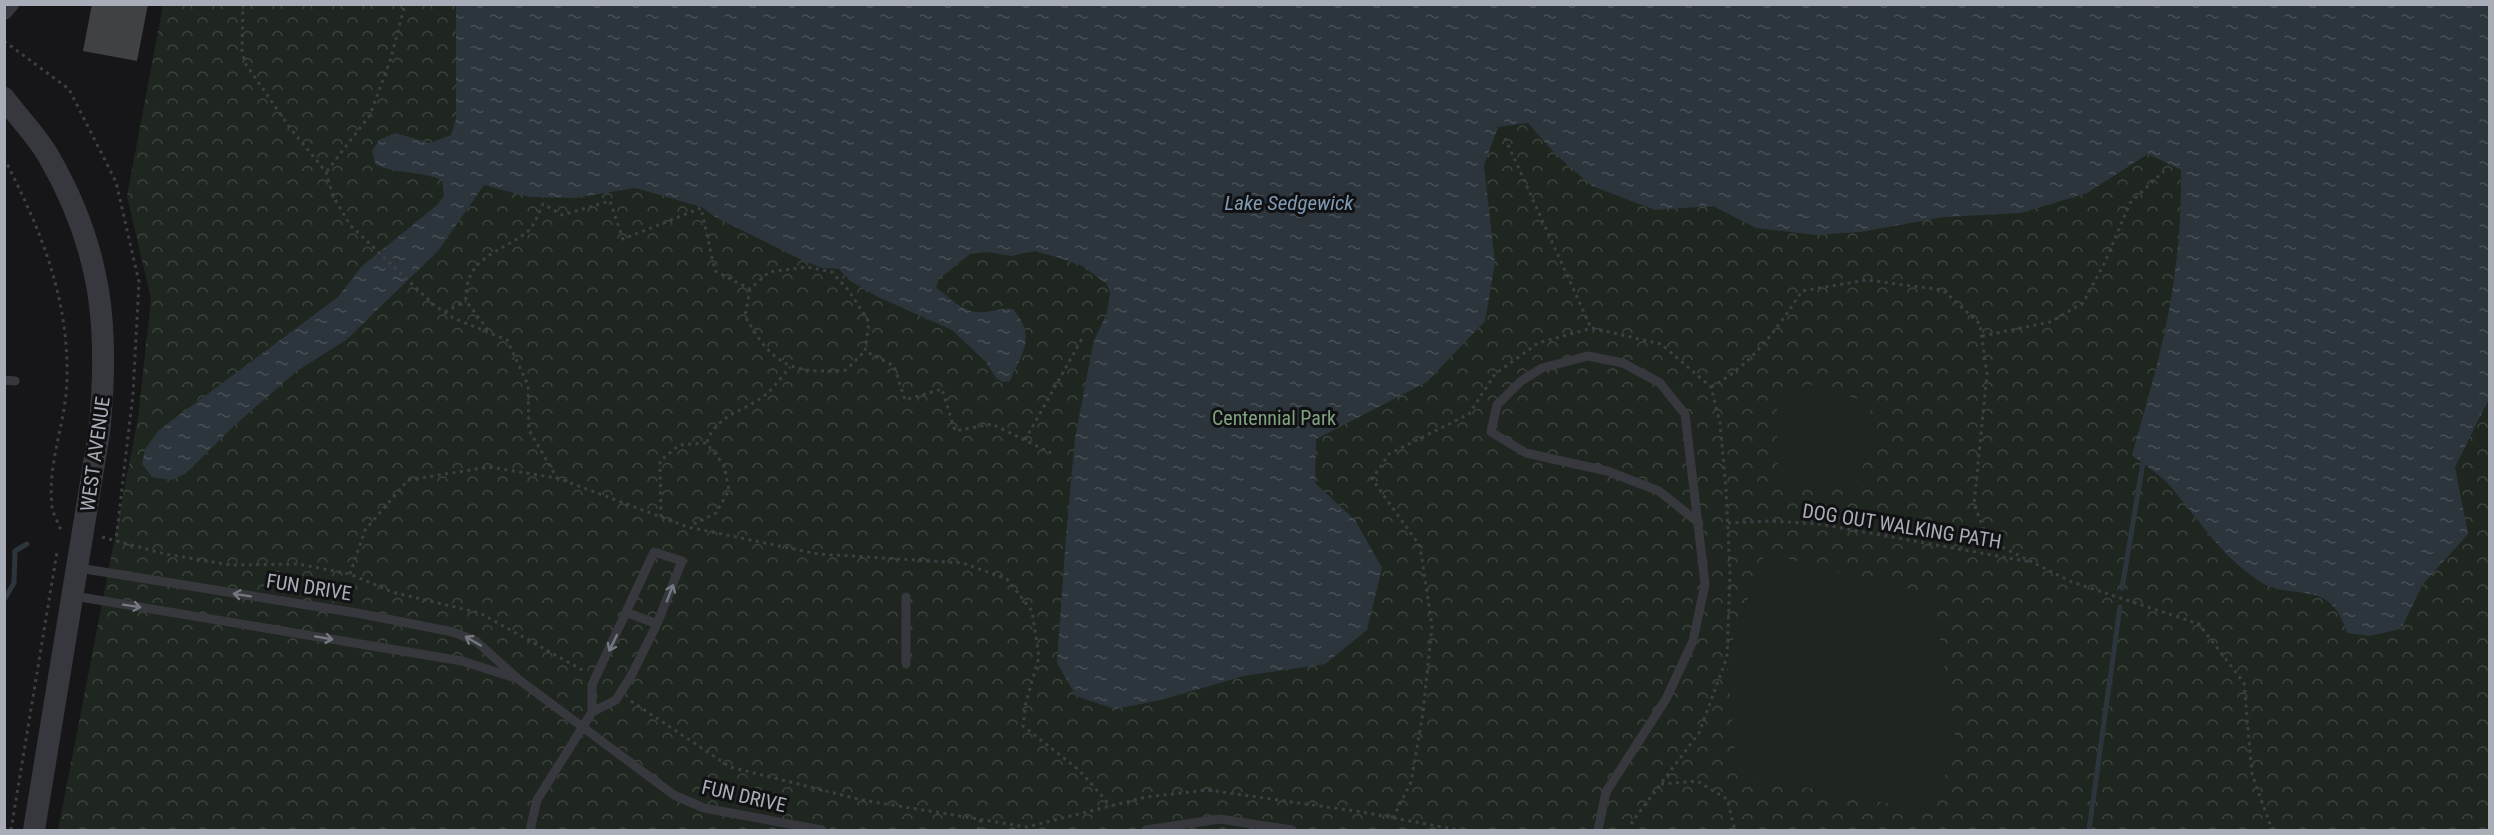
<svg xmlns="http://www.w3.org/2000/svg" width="2494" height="835" font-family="'Roboto Condensed',sans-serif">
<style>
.forest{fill:url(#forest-crowns)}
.garden{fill:#1e261f}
.water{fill:url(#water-ripples)}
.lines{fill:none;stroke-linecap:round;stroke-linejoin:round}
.stream{stroke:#2c353c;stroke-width:5}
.building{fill:#404145}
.path{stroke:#3d3f44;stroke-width:3;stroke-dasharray:3 4.5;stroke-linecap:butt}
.service{stroke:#37383d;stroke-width:9}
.minor{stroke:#37383d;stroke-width:18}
.tertiary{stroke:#37383d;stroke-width:22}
.oneway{stroke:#757881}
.labels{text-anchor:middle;stroke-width:6;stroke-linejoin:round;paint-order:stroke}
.park-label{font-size:20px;fill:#7fa381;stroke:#111113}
.street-label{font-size:20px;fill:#a8adb8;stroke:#111113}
.water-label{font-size:21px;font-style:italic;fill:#7f9bb3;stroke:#111113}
</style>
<defs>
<pattern id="forest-crowns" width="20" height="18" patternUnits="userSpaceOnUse" patternTransform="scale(1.5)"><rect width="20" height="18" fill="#1e261f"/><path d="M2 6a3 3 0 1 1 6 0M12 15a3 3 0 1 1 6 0" fill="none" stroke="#3c433d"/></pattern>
<pattern id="water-ripples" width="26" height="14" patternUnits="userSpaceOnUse" patternTransform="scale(1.5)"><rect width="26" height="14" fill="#2c353c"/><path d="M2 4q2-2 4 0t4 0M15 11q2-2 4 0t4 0" fill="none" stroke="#485056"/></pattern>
</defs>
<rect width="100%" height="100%" fill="#161618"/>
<path class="forest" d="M 163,5 L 2489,5 L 2489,830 L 58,830 L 138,418 L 151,299 L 127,196 Z"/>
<path class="garden" d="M 1807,384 L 1868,402 L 1876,434 L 1855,486 L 1778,482 L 1777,400 Z
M 1765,553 L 1933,595 L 1958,754 L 1923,810 L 1737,774 L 1727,657 Z"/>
<path class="water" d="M 456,5 L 2489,5 L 2490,397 L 2455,467 L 2468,534 L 2423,584 L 2401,629 L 2370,636 L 2347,633 C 2330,576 2293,603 2259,581 C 2222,557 2199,520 2171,487 C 2160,475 2145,465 2132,455 C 2149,394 2168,333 2175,271 C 2180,238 2181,204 2181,170 L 2148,154 L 2087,193 L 2021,213 L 1944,217 L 1860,232 L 1815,235 L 1756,228 L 1713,206 L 1655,210 L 1592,186 L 1555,154 L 1528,123 L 1498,127 L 1484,165 L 1495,263 L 1485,321 L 1427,382 L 1316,439 L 1315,483 L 1355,520 L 1382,568 L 1367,630 L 1325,664 L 1244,676 L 1161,700 L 1115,709 L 1076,696 L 1057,663 L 1066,536 L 1075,438 L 1094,340 L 1107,313 L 1110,293 L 1107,284 L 1082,266 L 1060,258 L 1034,251 L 1011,256 L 987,252 L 970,254 L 939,279 L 936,287 C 949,298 966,315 985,312 C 996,311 1002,308 1013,309 C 1037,338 1022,352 1010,381 L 1003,382 L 996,378 L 986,362 L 952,330 L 878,297 L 850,281 L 839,269 L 822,268 L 806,262 L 715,217 L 702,207 L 635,188 L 575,198 L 529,197 L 484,185 L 438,251 L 346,340 L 297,371 L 236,424 L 185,474 L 171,480 L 152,477 L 142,464 L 145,449 L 159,430 L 338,297 L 361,267 L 437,205 L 444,196 L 442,180 C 421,171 397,174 376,165 L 372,151 L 379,140 L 395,133 L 430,143 L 451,135 L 456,119 Z"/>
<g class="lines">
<path class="stream" d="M 2122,588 L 2144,457
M 4,600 L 14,583 L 15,551 L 27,544
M 2089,830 L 2120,607"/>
</g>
<path class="building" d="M 92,4 L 148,4 L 137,61 L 83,51 Z"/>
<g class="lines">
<path class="path" d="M 243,4 L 242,51 L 245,63 L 290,128 L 326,172 L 333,196 L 350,225 L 434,305 L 453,318 L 507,340 L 528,385 L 529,430 L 557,478
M 4,41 L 69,89 L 116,182 L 139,282 L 133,394 L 116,540
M 1505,138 L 1591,328
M 4,158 C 41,230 69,298 67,380 C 66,423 47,463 52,506 C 53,515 59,523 61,531
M 327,171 L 370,115 L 391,58 L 405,4
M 750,289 L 745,316 C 772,364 790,375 846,370 L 865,351
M 445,312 L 466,301
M 488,330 L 466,301 C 464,257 500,253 527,232 C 534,227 539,212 543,204 L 562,215 L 610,201 L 623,239 L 701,208 L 715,271 L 750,289 L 769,272 L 807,267 L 832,272 L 849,291 L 869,322 L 865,351 L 894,366 L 905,400 L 942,389 L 955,431 L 992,424 L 1051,453
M 1982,336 L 2050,322 L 2083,303 L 2105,262 L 2130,203 L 2164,171
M 1711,387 C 1752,365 1777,329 1802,291 L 1867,280 L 1943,290 L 1980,324 L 1987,374 L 1974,504 L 1988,540 L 2072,582 L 2199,624 L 2244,683 L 2252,774 L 2272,830
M 1025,440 L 1083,337
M 707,442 C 716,415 743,412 764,396 C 774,388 782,376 790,367
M 661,517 L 660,461 L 679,445 L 706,443 L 724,465 L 729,490 L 716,513 L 690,526
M 1728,523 L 1771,521 L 1819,524 L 2031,562
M 102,537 L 165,554 L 231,565 L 298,564 L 350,574 L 392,592 L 480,613 L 586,672
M 350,574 L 365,530 L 408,480 L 489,467 L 557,478 L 688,527 L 818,554 L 963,563 L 1007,579 L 1032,611 L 1039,657 L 1026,702 L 1023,726 L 1079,770 L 1111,806
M 631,701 L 730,767 L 862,800 L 1027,827 L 1146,797 L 1208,790 L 1362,812 L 1458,830
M 1661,784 L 1697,781 L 1727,799 L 1735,830
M 1393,818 L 1411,782 L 1423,713 L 1432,626 L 1420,546 L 1372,479 L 1389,454 L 1469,414 L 1495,374 L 1538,343 L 1592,328 L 1661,344 L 1711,387 L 1720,423 L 1726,489 L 1730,573 L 1727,657 L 1699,733 L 1632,822 L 1632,830
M 11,830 L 57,552
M 978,830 L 981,819"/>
<path class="service" d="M 4,380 L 15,381
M 79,568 L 357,613 L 453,632 L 476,641 L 518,679 L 674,795 L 704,808 L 822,830
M 74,596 L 462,661 L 512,677
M 906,597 L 906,664
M 628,613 L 657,624
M 530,830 L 537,800 L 592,712 L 592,685 L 654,552 L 682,561 L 657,624 L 631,676 L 616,700 L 592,712
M 1146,830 L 1220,819 L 1292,830
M 1598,830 L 1606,792 L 1666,699 L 1693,641 L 1705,584 L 1685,414 L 1660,383 L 1623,363 L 1588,356 L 1542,368 L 1521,381 L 1497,405 L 1491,432 L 1526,453 L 1607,471 L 1659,491 L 1699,523"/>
<path class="minor" d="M 4,11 L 10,4"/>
<path class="tertiary" d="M 4,98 C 19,118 37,136 49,157 C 102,249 110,329 99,433 L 34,830"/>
</g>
<defs><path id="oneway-shaft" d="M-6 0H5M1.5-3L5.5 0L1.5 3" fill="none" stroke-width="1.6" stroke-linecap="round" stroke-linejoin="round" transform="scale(1.5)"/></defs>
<g class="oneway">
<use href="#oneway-shaft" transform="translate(670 593) rotate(-69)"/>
<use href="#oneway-shaft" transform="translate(242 595) rotate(-171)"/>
<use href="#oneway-shaft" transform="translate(132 606) rotate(9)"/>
<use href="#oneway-shaft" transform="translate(324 638) rotate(10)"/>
<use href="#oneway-shaft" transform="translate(473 641) rotate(-150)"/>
<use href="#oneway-shaft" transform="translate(613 643) rotate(116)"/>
</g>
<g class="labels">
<g class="park-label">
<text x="1274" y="425">Centennial Park</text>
</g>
<g class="street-label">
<text transform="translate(95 454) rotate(-82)" y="7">WEST AVENUE</text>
<text transform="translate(1902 526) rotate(9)" y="7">DOG OUT WALKING PATH</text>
<text transform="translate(309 587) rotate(9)" y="7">FUN DRIVE</text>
<text transform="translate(744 796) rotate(13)" y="7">FUN DRIVE</text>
</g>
<g class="water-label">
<text x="1289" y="210">Lake Sedgewick</text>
</g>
</g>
<rect width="2494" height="835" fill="none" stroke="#a8adb8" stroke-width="12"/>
</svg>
